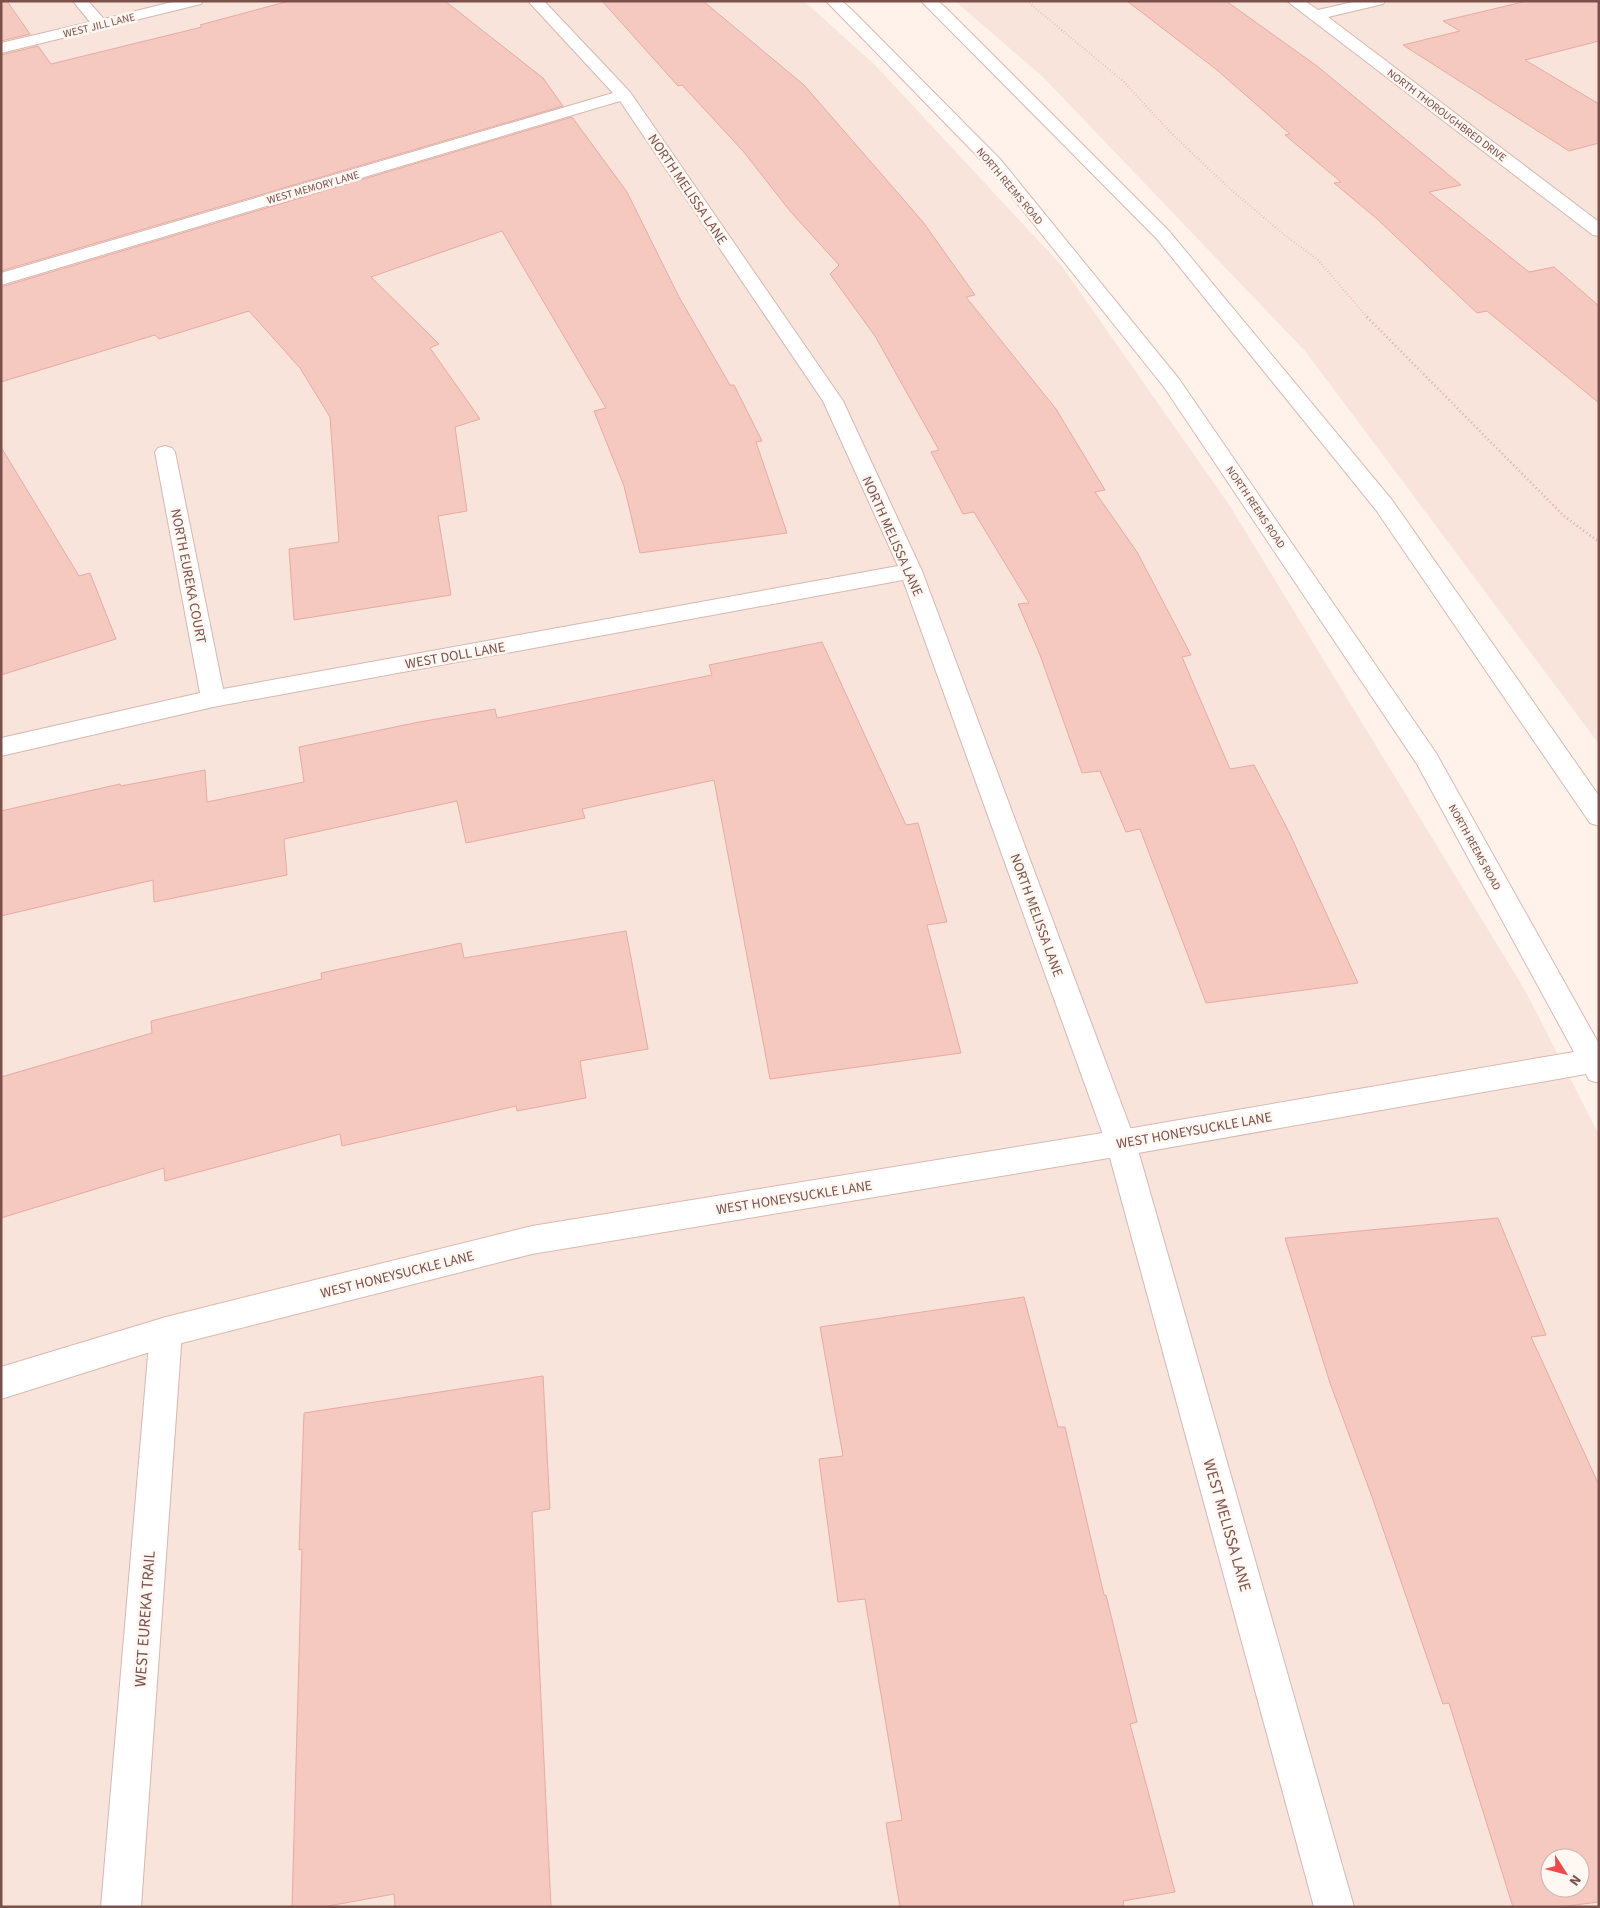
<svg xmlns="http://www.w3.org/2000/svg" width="1600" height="1908" font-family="'Source Sans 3',sans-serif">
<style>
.residential{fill:#f8e4db;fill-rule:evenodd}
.building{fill:#f5c8c0;stroke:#e8aaa0;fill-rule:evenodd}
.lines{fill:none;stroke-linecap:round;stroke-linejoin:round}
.street-casing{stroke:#d4b8b1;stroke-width:2}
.secondary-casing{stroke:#d9b9b1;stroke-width:2}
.path-far1{stroke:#dbaaa2;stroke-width:2;stroke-dasharray:0.5 2.5;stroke-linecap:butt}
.path{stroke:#dbaaa2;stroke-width:2.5;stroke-dasharray:1 3;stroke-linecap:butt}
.street{fill:#fff;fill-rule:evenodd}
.secondary{fill:#fff;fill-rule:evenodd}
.labels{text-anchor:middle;stroke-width:5;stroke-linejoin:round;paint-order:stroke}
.far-street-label{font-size:11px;fill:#7b504b;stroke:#fff7f2}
.street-label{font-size:14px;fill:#7b504b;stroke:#fff7f2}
.near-street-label{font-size:16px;fill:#7b504b;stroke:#fff7f2}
</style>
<rect width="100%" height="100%" fill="#fef2eb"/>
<path class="residential" d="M 1,1 L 804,1 L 876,66 L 1061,265 L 1230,506 L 1526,992 L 1599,1135 L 1599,1907 L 1,1907 ZM 1550,1858 L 1580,1858 L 1580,1888 L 1550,1888 Z
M 955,1 L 1599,1 L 1599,744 L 1305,351 L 1043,77 Z"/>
<path class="building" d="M 1,1 L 7,1 L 30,34 L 1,41 Z
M 289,1 L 445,1 L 543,78 L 563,106 L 1,271 L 1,55 L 38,46 L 51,64 L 202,27 L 200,25 Z
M 602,1 L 703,1 L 804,85 L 923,222 L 975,295 L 966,297 L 1056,409 L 1105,490 L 1095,492 L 1137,552 L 1191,655 L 1182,657 L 1230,769 L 1254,765 L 1289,832 L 1358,983 L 1206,1003 L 1140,829 L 1126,832 L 1100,771 L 1082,773 L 1040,655 L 1018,604 L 1029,603 L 974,512 L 963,514 L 931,452 L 939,450 L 875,336 L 830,274 L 839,265 L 790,211 L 743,151 L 682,85 L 678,86 Z
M 1127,1 L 1226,1 L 1317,66 L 1461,185 L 1429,192 L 1529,272 L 1554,267 L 1599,306 L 1599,403 L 1487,311 L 1477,313 L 1376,218 L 1334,183 L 1341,182 L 1285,135 L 1290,134 L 1217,70 Z
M 1527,1 L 1599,1 L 1599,41 L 1525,60 L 1599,104 L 1599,143 L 1569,151 L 1403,45 L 1460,31 L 1443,21 Z
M 572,117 L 627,192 L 679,297 L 730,385 L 734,385 L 762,441 L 756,442 L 787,533 L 640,553 L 624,486 L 594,411 L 606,408 L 502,231 L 371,277 L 439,344 L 430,348 L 480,419 L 455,427 L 467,511 L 438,516 L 451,595 L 294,620 L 289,549 L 339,542 L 330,417 L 300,368 L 249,311 L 159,339 L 155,335 L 1,382 L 1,287 Z
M 1,447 L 79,576 L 90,573 L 116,639 L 1,675 Z
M 822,642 L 906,825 L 918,823 L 947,922 L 927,925 L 961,1053 L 770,1079 L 714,780 L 582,809 L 585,818 L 466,843 L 457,801 L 284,839 L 287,875 L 154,902 L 153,880 L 1,916 L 1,811 L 120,784 L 121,786 L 205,770 L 207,802 L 304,782 L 299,747 L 419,722 L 495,709 L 497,718 L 712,675 L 709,665 Z
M 626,931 L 648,1049 L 580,1061 L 586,1098 L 517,1111 L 516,1106 L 342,1146 L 340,1134 L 165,1181 L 164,1168 L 1,1218 L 1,1077 L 152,1033 L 151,1021 L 322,979 L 321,973 L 461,943 L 464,958 Z
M 1498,1218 L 1546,1335 L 1531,1337 L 1599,1485 L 1599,1902 L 1559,1907 L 1513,1907 L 1449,1703 L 1443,1704 L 1371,1494 L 1330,1383 L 1285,1238 ZM 1550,1858 L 1580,1858 L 1580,1888 L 1550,1888 Z
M 1024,1297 L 1058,1427 L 1065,1427 L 1104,1595 L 1106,1595 L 1137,1722 L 1130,1724 L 1175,1892 L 1123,1901 L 1124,1907 L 900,1907 L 886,1823 L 902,1820 L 865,1599 L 838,1602 L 819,1459 L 843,1456 L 820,1327 Z
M 543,1376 L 550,1509 L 532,1512 L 551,1907 L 395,1907 L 394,1894 L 323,1907 L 292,1907 L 302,1549 L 299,1550 L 304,1413 Z"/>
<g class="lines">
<defs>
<path id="street" d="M 73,1 L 88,1 L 104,19 L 176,1 L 203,1 L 201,4 L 1,53 L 1,43 L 90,22 Z
M 528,1 L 544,1 L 630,92 L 843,401 L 922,571 L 1136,1143 L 1354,1907 L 1314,1907 L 1106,1143 L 903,580 L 213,707 L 1,756 L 1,738 L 200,693 L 155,452 L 158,448 L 165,446 L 172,448 L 175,452 L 223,689 L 898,566 L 823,401 L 620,101 L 1,285 L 1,273 L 613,93 Z
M 1287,1 L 1305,1 L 1318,10 L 1357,1 L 1385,1 L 1383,4 L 1328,17 L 1599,222 L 1599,236 L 1593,235 Z
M 166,1317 L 177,1321 L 182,1332 L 141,1907 L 101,1907 L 150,1332 L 155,1321 Z"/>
<path id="secondary" d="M 826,1 L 842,1 L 854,12 L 1000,159 L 1179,379 L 1436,753 L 1599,1044 L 1599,1083 L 1589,1080 L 1586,1074 L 1121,1156 L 532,1254 L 166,1347 L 1,1399 L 1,1367 L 166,1317 L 532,1226 L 1121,1130 L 1574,1052 L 1417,764 L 1164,387 L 988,167 Z
M 921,1 L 938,1 L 946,8 L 1169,231 L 1392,500 L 1599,796 L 1599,826 L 1590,823 L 1376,510 L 1157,239 Z"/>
</defs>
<use href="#street" class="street-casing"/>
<use href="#secondary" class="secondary-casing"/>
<path class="path-far1" d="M 1027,1 L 1124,82 L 1172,134 L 1229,188 L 1282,233 L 1318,260 L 1368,318"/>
<path class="path" d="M 1367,317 L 1564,516 L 1599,542"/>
<use href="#street" class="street"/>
<use href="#secondary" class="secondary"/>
</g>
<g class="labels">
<g class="far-street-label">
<text transform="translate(99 25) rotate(-14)" y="4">WEST JILL LANE</text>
<text transform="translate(1447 115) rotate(37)" y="4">NORTH THOROUGHBRED DRIVE</text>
<text transform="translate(1010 186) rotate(50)" y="4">NORTH REEMS ROAD</text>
<text transform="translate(313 187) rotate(-16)" y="4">WEST MEMORY LANE</text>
<text transform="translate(1256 507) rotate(56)" y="4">NORTH REEMS ROAD</text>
<text transform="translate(1475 847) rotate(61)" y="4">NORTH REEMS ROAD</text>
</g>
<g class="street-label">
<text transform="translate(688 189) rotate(56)" y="5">NORTH MELISSA LANE</text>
<text transform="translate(893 536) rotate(66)" y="5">NORTH MELISSA LANE</text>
<text transform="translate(189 576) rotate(79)" y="5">NORTH EUREKA COURT</text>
<text transform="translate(455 655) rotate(-10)" y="5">WEST DOLL LANE</text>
<text transform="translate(1037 915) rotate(70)" y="5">NORTH MELISSA LANE</text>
<text transform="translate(1194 1130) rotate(-10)" y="5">WEST HONEYSUCKLE LANE</text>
<text transform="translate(794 1197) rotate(-9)" y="5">WEST HONEYSUCKLE LANE</text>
<text transform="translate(397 1274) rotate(-14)" y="5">WEST HONEYSUCKLE LANE</text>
</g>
<g class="near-street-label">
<text transform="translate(1228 1525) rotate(74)" y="6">WEST MELISSA LANE</text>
<text transform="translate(144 1619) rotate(-86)" y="6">WEST EUREKA TRAIL</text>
</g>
</g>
<rect width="1600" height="1908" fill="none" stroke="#7b504b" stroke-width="5"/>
<g transform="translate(1565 1873) rotate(126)"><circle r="24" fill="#fff7f2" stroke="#cab4af"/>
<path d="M0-4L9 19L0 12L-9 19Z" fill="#ed4a4e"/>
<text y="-8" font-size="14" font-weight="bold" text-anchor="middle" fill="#7b504b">N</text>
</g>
</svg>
